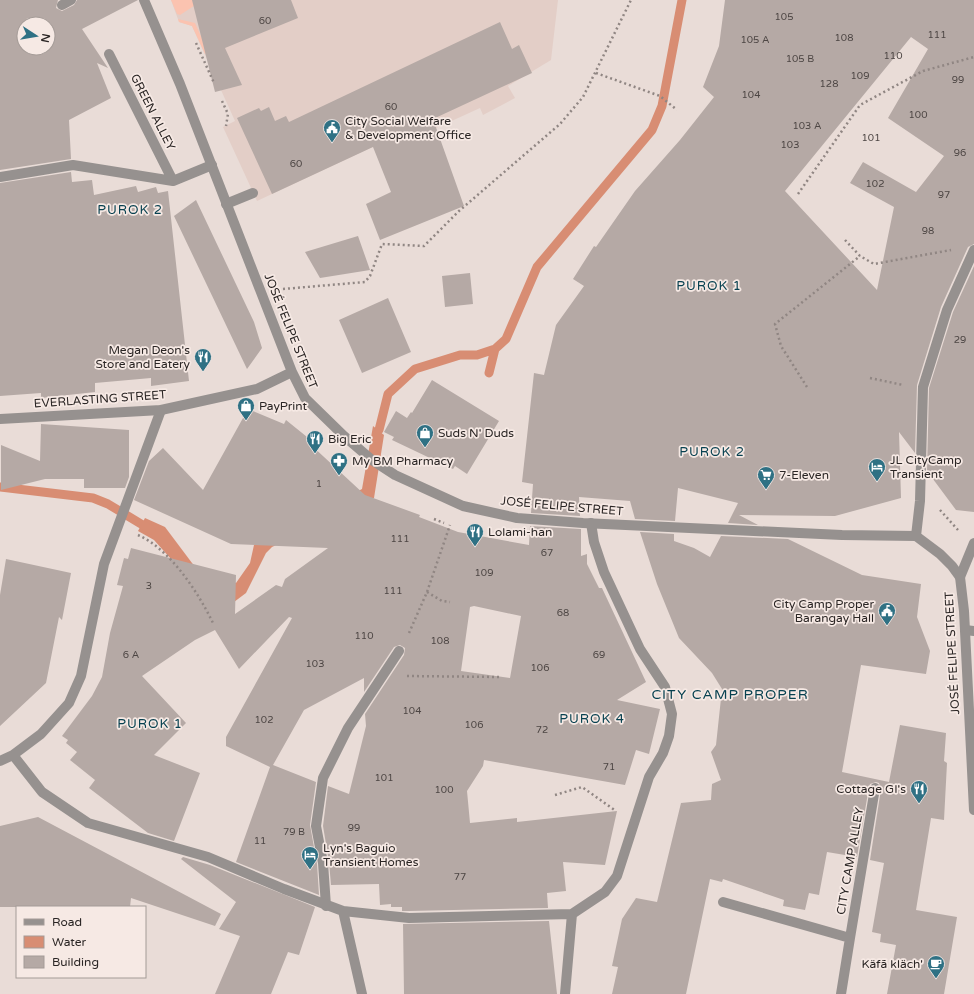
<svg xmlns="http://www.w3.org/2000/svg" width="974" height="994" font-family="'Varela Round',sans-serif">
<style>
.built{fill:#e3cec7}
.green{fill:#fbc3b0}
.water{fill:#d88d73}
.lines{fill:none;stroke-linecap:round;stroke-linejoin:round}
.stream{stroke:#d88d73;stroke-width:9}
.building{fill:#b5a9a5;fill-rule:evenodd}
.path{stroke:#908683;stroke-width:2.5;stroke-dasharray:2 3;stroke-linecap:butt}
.service{stroke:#96918f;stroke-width:10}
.minor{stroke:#96918f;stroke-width:10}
.tertiary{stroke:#96918f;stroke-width:10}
.labels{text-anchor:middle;stroke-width:3.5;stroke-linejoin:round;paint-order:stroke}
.number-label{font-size:10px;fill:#4d4644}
.street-label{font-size:12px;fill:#2a2524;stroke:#f6e9e4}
.poi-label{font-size:12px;fill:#2a2524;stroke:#f6e9e4;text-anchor:start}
.neighbourhood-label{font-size:13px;letter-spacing:1px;fill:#074150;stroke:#f6e9e4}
.quarter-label{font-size:14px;letter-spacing:1px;fill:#074150;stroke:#f6e9e4}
</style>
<rect width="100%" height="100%" fill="#e9dcd7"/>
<path class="built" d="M 171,0 L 558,0 L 551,60 L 508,86 L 515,98 L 483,115 L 480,108 L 421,135 L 417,126 L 257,201 L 223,127 L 235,121 L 192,26 L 179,22 Z"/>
<path class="green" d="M 171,0 L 203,0 L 180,15 L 177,14 Z
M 178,19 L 195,23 L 208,52 L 205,54 L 192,26 L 179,22 Z"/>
<path class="water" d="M 373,426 L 384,435 L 374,498 L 272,547 L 266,553 L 246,593 L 226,608 L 188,578 L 154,540 L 138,531 L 145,518 L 165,527 L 195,567 L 236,583 L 250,563 L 254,545 L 362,489 Z"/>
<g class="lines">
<path class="stream" d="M 489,373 L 495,349
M 379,430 L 388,394 L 415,369 L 460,355 L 477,355 L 495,349 L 506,339 L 537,267 L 652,130 L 662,106 L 682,0
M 0,487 L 93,498 L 108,504 L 151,530"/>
</g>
<path class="building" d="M 0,0 L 58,0 L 56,8 L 62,11 L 74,5 L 77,0 L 138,0 L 82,29 L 108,68 L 97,63 L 111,98 L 69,120 L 71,159 L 0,170 ZM 24,24 L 48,24 L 48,48 L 24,48 Z
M 192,0 L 291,0 L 298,18 L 225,48 L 242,85 L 215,92 Z
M 725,0 L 974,0 L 974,244 L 968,247 L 941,307 L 917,385 L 915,453 L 899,432 L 901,498 L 835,516 L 739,515 L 758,525 L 728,523 L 738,503 L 678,488 L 675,521 L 635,519 L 630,501 L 579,497 L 580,516 L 531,513 L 533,484 L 522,482 L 534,373 L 544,375 L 556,325 L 584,286 L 573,279 L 594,246 L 596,247 L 635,191 L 680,140 L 714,97 L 703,87 L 719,46 ZM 911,37 L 928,49 L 888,118 L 944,156 L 916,192 L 863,162 L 850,183 L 894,207 L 877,290 L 785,191 Z
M 500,22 L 512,49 L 519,45 L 532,73 L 433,119 L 464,206 L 380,240 L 366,204 L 391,192 L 373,147 L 272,194 L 237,118 L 259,108 L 261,111 L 269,107 L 275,121 L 286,116 L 289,122 Z
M 71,172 L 72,182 L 92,180 L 94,195 L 136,186 L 138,192 L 156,187 L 158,193 L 168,191 L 189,381 L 151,386 L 151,378 L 95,383 L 95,392 L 41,398 L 41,393 L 0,396 L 0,183 Z
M 196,200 L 254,322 L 262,348 L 247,369 L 174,216 Z
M 358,236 L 370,270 L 320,278 L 305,252 Z
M 974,266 L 974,512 L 956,510 L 927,471 L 929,388 L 953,312 Z
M 470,273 L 473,304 L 445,307 L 442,276 Z
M 388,298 L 411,352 L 362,373 L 339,320 Z
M 432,380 L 499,421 L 467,474 L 455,466 L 453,469 L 392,440 L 394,437 L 384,432 L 396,411 L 407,418 L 411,412 L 412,413 Z
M 248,409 L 284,424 L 286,420 L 312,441 L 310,444 L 365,495 L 420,515 L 419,517 L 458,532 L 529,545 L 530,526 L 581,529 L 581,556 L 587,554 L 587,564 L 599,588 L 602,588 L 646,682 L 617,700 L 660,709 L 649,754 L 636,750 L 625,785 L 484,760 L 483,766 L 467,791 L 470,823 L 517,818 L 517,822 L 617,811 L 605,865 L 563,862 L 566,891 L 547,893 L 548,908 L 409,911 L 402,911 L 402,907 L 391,907 L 391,904 L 380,905 L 379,884 L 331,885 L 329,862 L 323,826 L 328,786 L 349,794 L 366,726 L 365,714 L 404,655 L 405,648 L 400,645 L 394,647 L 364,692 L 364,678 L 304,710 L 273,765 L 316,782 L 310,825 L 317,864 L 319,895 L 236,862 L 270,767 L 226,746 L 226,737 L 292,618 L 289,617 L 239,669 L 215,630 L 195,640 L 142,676 L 186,723 L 154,755 L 200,773 L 174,841 L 148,833 L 89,788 L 95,780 L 70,760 L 77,752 L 66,743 L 68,740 L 62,736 L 92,696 L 102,677 L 110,633 L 123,586 L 117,585 L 124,558 L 128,559 L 131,548 L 236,575 L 235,614 L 276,585 L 282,587 L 285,579 L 328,548 L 231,544 L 134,500 L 149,461 L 163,448 L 203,490 ZM 474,606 L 521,616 L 510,678 L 461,671 L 470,607 Z
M 41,424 L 129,430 L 129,477 L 125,488 L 84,488 L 84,479 L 45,479 L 1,490 L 1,445 L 40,461 Z
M 640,532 L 674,534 L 674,541 L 694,548 L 710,557 L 721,536 L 788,539 L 862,575 L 921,584 L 917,617 L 930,651 L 926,674 L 861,665 L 842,772 L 889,782 L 900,725 L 946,733 L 944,761 L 947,763 L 944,820 L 931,818 L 916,910 L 957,917 L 944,994 L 887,994 L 896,945 L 880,942 L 881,934 L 872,932 L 884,863 L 870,860 L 881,789 L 879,783 L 876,782 L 870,784 L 869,787 L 857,857 L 827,852 L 819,895 L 809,893 L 805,910 L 783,906 L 784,900 L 723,879 L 722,882 L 710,879 L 686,994 L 612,994 L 618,967 L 612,966 L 622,919 L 636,898 L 657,902 L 681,803 L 711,800 L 712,784 L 721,780 L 711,752 L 716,745 L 722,689 L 712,673 L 679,638 L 657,584 Z
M 6,559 L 71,573 L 62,620 L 59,617 L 46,683 L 0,726 L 0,595 Z
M 38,817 L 221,914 L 215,926 L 131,898 L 130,907 L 0,907 L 0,826 Z
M 183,857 L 210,865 L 315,907 L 299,955 L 288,952 L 271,994 L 215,994 L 240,936 L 219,929 L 236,902 L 181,859 Z
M 549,921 L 557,994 L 404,994 L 403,924 Z"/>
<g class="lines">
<path class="path" d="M 196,43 L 214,83
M 596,73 L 660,96 L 677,110
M 222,101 L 228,114 L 226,126
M 798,194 L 860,105 L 923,71 L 974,57
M 845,240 L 860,256 L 874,264 L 951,250
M 283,289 L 365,282 L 370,276 L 382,244 L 424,246 L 459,211 L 560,124 L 583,97 L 631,0
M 870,378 L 903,385
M 807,387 L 781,346 L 775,324 L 860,256
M 940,510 L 958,530
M 434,519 L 444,523
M 138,535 C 170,549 198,592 213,623
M 427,592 L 442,601 L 450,602
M 409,633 L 427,592 L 450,525
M 407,676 L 500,677
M 555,795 L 582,787 L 616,811"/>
<path class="service" d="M 226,204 L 253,193
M 326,906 L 323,863 L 316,826 L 323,778 L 348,728 L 399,651"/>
<path class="minor" d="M 62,5 L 71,0
M 109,54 L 173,181
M 0,177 L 73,165 L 173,181 L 212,165
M 960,577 L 974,543
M 965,630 L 974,631
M 13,755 L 42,792 L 88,823 L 208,857 L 284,889 L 343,911 L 409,918 L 572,914 L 605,892 L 617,876 L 649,777 L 663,753 L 669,736 L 672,714 L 665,687 L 640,649 L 604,572 L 594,542 L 591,523
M 0,761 L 13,755 L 41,734 L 69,703 L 81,676 L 104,564 L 161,410
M 723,902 L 850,938 L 841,994
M 343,911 L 362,994
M 850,938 L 875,788
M 565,994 L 572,914"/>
<path class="tertiary" d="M 144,0 L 180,84 L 292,372 L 305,398 L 344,436 L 372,460 L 395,475 L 463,506 L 517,518 L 583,523 L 842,535 L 916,536 L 940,554 L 952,566 L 960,577 L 964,611 L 974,810
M 0,419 L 161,410 L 257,389 L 292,372
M 916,536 L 920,501 L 923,387 L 947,310 L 974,250"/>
</g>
<defs>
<symbol id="civic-pin" viewBox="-11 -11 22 30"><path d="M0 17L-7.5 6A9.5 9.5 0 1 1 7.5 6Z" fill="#2f7184" stroke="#f6e9e4"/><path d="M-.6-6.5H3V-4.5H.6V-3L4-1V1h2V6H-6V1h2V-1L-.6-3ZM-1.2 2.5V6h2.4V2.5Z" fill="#fff"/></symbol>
<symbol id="restaurant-pin" viewBox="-11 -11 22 30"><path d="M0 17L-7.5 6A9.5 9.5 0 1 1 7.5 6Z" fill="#2f7184" stroke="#f6e9e4"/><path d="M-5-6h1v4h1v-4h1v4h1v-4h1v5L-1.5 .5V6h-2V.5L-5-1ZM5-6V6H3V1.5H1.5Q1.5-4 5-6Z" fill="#fff"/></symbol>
<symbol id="shop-pin" viewBox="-11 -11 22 30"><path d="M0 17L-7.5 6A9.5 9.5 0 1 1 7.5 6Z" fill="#2f7184" stroke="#f6e9e4"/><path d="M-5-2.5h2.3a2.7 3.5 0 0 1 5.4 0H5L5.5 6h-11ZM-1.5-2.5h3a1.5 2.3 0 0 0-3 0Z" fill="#fff"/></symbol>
<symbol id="pharmacy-pin" viewBox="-11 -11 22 30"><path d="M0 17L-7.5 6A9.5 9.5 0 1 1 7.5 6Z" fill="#2f7184" stroke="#f6e9e4"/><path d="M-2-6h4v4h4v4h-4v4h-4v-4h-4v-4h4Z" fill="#fff"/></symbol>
<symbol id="hotel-pin" viewBox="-11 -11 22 30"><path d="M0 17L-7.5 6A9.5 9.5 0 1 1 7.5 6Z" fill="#2f7184" stroke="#f6e9e4"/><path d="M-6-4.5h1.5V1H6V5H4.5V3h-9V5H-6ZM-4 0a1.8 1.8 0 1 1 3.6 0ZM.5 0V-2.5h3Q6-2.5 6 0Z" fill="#fff"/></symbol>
<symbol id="supermarket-pin" viewBox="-11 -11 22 30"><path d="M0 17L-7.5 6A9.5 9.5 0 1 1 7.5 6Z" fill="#2f7184" stroke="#f6e9e4"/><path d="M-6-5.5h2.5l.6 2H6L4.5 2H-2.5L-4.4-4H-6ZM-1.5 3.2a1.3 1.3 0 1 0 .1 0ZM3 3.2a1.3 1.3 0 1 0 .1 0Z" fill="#fff"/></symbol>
<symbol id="cafe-pin" viewBox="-11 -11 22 30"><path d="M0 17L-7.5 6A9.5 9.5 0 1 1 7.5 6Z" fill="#2f7184" stroke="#f6e9e4"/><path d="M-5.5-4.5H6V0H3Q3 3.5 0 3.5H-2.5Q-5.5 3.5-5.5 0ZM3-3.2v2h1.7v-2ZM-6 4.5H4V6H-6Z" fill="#fff"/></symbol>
</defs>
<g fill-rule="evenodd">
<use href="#civic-pin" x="322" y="118" width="20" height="27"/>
<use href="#restaurant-pin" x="193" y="347" width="20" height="27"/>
<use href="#shop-pin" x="236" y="396" width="20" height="27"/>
<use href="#shop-pin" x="415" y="423" width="20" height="27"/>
<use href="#restaurant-pin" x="305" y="429" width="20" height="27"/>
<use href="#pharmacy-pin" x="329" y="451" width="20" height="27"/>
<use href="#hotel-pin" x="867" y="457" width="20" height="27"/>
<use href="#supermarket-pin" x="756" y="465" width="20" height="27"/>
<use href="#restaurant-pin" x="465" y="522" width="20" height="27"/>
<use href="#civic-pin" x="877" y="601" width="20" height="27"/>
<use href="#restaurant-pin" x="909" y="779" width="20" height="27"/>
<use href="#hotel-pin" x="300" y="845" width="20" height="27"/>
<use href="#cafe-pin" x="926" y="954" width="20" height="27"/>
</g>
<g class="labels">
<g class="number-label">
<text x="784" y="20">105</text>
<text x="265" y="24">60</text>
<text x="937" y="38">111</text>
<text x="844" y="41">108</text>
<text x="755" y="43">105 A</text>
<text x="893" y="59">110</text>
<text x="800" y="62">105 B</text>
<text x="860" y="79">109</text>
<text x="958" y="83">99</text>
<text x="829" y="87">128</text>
<text x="751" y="98">104</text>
<text x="391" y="110">60</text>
<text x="918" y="118">100</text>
<text x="807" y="129">103 A</text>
<text x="871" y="141">101</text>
<text x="790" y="148">103</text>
<text x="960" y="156">96</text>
<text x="296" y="167">60</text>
<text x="875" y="187">102</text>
<text x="944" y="198">97</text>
<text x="928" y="234">98</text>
<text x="960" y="343">29</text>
<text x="319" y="487">1</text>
<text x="400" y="542">111</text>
<text x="547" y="556">67</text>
<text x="484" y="576">109</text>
<text x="149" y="589">3</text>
<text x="393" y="594">111</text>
<text x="563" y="616">68</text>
<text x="364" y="639">110</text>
<text x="440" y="644">108</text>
<text x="131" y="658">6 A</text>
<text x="599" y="658">69</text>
<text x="315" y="667">103</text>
<text x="540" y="671">106</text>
<text x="412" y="714">104</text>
<text x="264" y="723">102</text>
<text x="474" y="728">106</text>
<text x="542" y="733">72</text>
<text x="609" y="770">71</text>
<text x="384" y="781">101</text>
<text x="444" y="793">100</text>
<text x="354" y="831">99</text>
<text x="294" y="835">79 B</text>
<text x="260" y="844">11</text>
<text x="460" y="880">77</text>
</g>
<g class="street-label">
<text transform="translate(153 112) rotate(63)" y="4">GREEN ALLEY</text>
<text transform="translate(291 331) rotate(68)" y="4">JOSÉ FELIPE STREET</text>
<text transform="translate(100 399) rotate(-4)" y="4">EVERLASTING STREET</text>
<text transform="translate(562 506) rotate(5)" y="4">JOSÉ FELIPE STREET</text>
<text transform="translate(952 653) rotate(-93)" y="4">JOSÉ FELIPE STREET</text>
<text transform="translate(850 861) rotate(-80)" y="4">CITY CAMP ALLEY</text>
</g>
<g class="poi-label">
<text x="345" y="125">City Social Welfare<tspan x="345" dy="14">&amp; Development Office</tspan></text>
<text x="190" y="354" text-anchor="end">Megan Deon's<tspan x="190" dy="14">Store and Eatery</tspan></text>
<text x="259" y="410">PayPrint</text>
<text x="438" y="437">Suds N' Duds</text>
<text x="328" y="443">Big Eric</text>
<text x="890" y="464">JL CityCamp<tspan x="890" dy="14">Transient</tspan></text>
<text x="352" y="465">My BM Pharmacy</text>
<text x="779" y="479">7-Eleven</text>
<text x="488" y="536">Lolami-han</text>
<text x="874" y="608" text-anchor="end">City Camp Proper<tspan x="874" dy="14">Barangay Hall</tspan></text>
<text x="906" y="793" text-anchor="end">Cottage GI's</text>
<text x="323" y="852">Lyn's Baguio<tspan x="323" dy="14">Transient Homes</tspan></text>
<text x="923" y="968" text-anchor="end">Käfã kläch'</text>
</g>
<g class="neighbourhood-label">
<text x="130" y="214">PUROK 2</text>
<text x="709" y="290">PUROK 1</text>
<text x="712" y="456">PUROK 2</text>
<text x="592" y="723">PUROK 4</text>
<text x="150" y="728">PUROK 1</text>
</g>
<g class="quarter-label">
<text x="730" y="699">CITY CAMP PROPER</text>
</g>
</g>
<rect x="16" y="906" width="130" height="72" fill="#f6e9e4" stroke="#a49b97"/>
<rect x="24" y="919" width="20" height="6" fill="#96918f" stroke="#a49b97"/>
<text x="52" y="926" font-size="12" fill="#2a2524">Road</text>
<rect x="24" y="936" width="20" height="12" fill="#d88d73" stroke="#a49b97"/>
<text x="52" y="946" font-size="12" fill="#2a2524">Water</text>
<rect x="24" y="956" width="20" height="12" fill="#b5a9a5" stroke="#a49b97"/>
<text x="52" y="966" font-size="12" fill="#2a2524">Building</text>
<g transform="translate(36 36) rotate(102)"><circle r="19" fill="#f6e9e4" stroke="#a49b97"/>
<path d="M0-3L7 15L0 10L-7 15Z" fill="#2f7184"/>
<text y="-6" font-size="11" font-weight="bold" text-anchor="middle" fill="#2a2524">N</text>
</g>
</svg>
